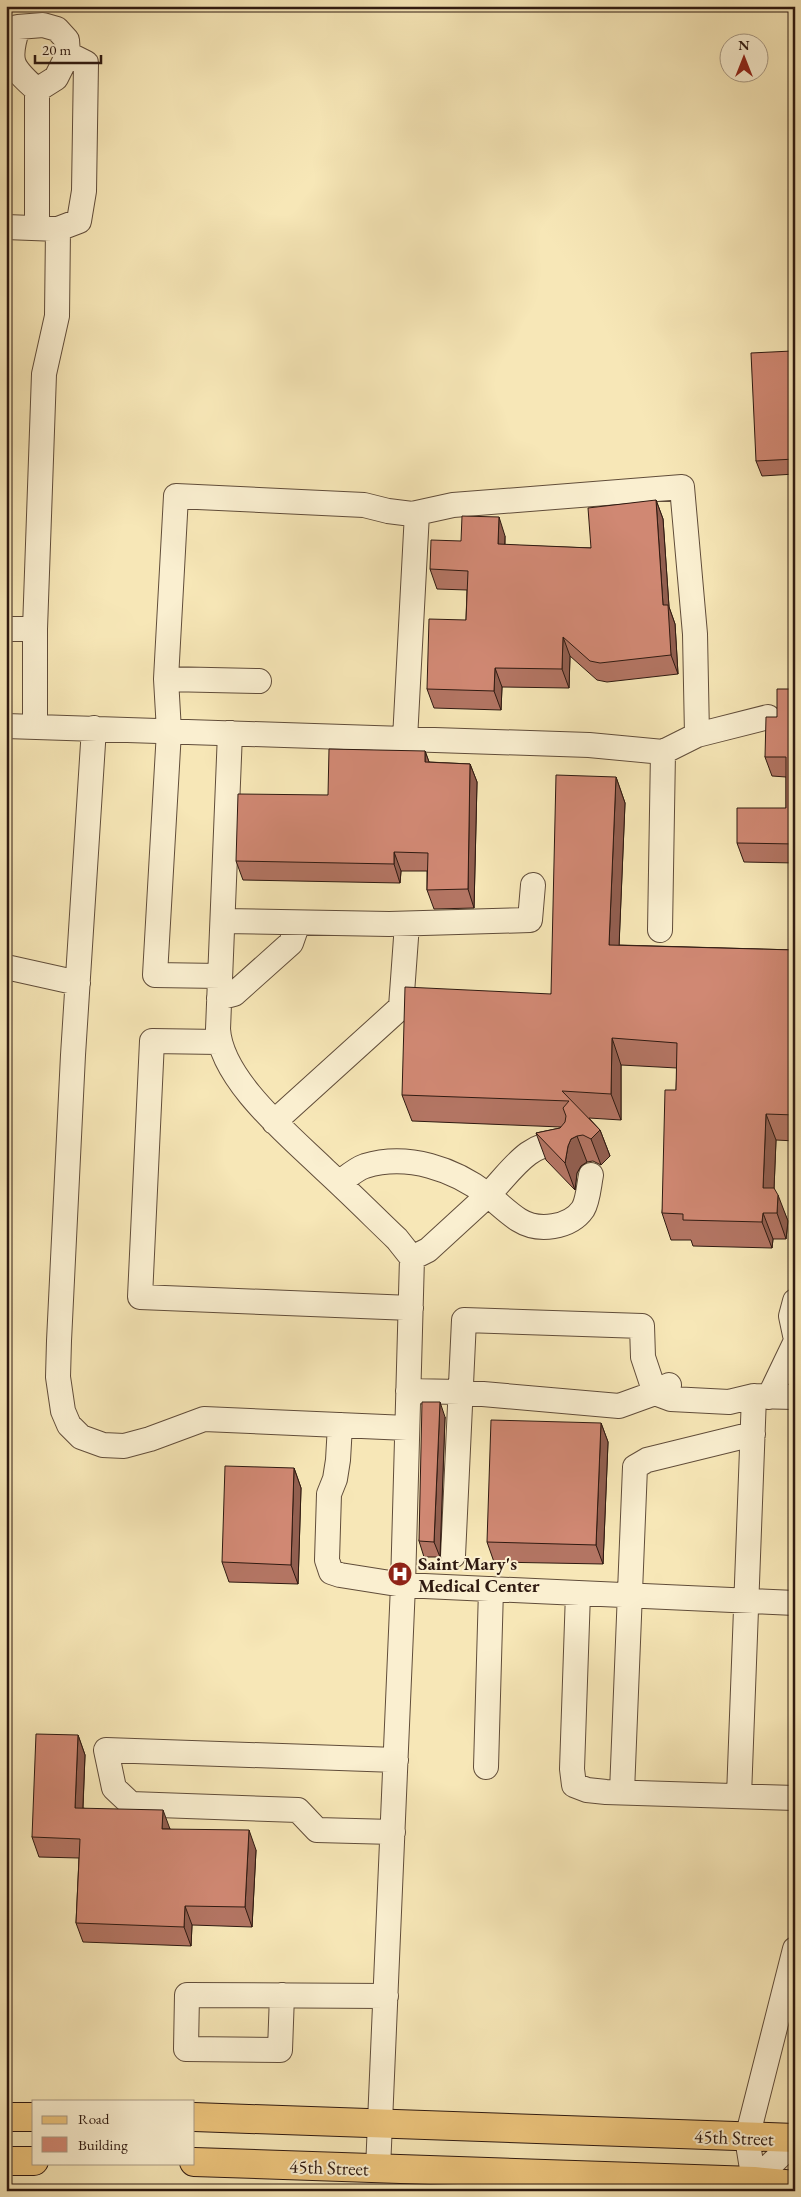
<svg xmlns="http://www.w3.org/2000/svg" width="801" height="2197" font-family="'EB Garamond',serif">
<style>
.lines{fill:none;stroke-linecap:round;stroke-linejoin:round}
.minor-casing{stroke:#614d3a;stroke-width:26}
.major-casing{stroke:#2f1a11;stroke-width:30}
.minor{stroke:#faefd0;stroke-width:24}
.major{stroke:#ecc47c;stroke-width:28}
.wall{fill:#b37563;stroke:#2f1a11}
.shaded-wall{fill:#925f50;stroke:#2f1a11}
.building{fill:#d08873;stroke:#2f1a11}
.labels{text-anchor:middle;stroke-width:4;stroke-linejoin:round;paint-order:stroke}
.poi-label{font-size:19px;font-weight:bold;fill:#2f1a11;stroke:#faefd0;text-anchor:start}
.street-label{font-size:19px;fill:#2f1a11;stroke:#faefd0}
</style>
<rect width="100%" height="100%" fill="#f7e7b7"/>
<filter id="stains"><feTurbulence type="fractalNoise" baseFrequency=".004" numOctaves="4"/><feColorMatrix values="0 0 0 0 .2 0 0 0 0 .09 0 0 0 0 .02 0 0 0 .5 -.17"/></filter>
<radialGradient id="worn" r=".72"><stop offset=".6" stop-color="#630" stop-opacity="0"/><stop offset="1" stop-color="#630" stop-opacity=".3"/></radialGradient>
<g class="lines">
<defs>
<path id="minor" d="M 37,90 L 56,78 L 68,54 L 67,40 L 57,29 L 43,25 L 18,27 C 7,62 11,67 37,90 L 37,228
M 6,227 L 58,229 L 57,316 L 44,374 L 35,629
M 58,229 L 79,221 L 84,191 L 86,63 L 68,54
M 6,629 L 35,629 L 35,726
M 166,679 L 259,681
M 6,726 L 589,745 L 663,752
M 94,728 L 73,1055 L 59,1341 L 58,1377 L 63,1411 L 69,1425 L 81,1437 L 103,1445 L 124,1446 L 150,1439 L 204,1419 L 407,1428
M 230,733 L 218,1029 C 221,1080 290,1136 325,1170 C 349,1192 373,1216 397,1239 L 412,1258 L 403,1585 L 378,2169
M 405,739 L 417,513
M 223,921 L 389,924 L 530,920 L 533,885
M 660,930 L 663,752 L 697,735 L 768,717
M 6,967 L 78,983
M 220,976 L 155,975 L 169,731 L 166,679 L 176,496 L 364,505 L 388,511 L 412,514 L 453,505 L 682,487 L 695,634 L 697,735
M 219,998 L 234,994 L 291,943 L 298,923
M 219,1042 L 152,1041 L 140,1297 L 411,1308
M 274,1122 L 401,1007 L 407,924
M 562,1143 C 528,1141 510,1173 488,1195 C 498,1203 508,1213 519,1220 C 538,1232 570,1228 583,1209 C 588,1201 589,1185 591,1175
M 339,1183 C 347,1177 356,1169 365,1166 C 408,1153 454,1169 488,1195 L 428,1250 L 412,1258
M 795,1301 L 791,1316 L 795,1335
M 408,1391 L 460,1392 L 619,1406 L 655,1393 L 669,1385
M 769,1397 L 795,1343
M 340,1425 L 338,1460 L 335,1479 L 329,1494 L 327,1560 L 331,1572 L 340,1575 L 403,1585 L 795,1603
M 453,1556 L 464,1320 L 642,1326 L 643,1357 L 655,1393 L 671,1399 L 729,1402 L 754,1396 L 795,1397
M 578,1593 L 572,1769 L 574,1785 L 587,1790 L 606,1792 L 795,1798
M 486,1767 L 491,1589
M 622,1792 L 635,1467 L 647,1460 L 753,1434
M 739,1796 L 754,1396
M 393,1832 L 317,1830 L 298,1810 L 131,1804 L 114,1788 L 106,1750 L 396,1760
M 282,1995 L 280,2050 L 186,2049 L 187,1995 L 386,1996
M 754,2181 L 795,2141
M 753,2191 L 754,2181 L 747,2138 L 795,1949"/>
<path id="major" d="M 6,2117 L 34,2117
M 194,2117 L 795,2138
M 6,2161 L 34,2161
M 194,2162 L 754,2181 L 795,2185"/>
</defs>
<use href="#minor" class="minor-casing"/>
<use href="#major" class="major-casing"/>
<use href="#minor" class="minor"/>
<use href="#major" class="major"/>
</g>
<path class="wall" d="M 6,6 L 94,6 L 93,10 L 9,6 L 8,18 L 6,21 Z
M 773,6 L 795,6 L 795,7 L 774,7 Z
M 795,360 L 795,474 L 762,476 L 756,461 Z
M 656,500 L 663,519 L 669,607 L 675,624 L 678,674 L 607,682 L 597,680 L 570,656 L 569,688 L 502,687 L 501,710 L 434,708 L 427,689 L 466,620 L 467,590 L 437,589 L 430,569 L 461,541 L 505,536 L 505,545 L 591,548 Z
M 795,689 L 795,863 L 744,862 L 737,843 L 786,808 L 786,777 L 772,776 L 765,757 L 777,717 Z
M 425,751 L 429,762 L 470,764 L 477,782 L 474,908 L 434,909 L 427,890 L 427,871 L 401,871 L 400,883 L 243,880 L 236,861 L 328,795 Z
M 616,777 L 625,803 L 619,945 L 795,950 L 795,1141 L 776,1140 L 774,1189 L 788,1221 L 786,1239 L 773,1239 L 772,1248 L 693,1246 L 691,1240 L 671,1240 L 662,1213 L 676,1090 L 677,1068 L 621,1065 L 621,1120 L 589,1118 L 600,1130 L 610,1156 L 601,1165 L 593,1161 L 587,1162 L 581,1166 L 577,1173 L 575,1190 L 546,1160 L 536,1133 L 560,1128 L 561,1127 L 412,1121 L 402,1095 L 551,994 Z
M 445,1417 L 440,1557 L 424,1557 L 419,1541 Z
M 601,1423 L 608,1442 L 603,1564 L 494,1562 L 487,1542 Z
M 294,1468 L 301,1488 L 298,1584 L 229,1582 L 222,1562 Z
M 78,1735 L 85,1755 L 83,1808 L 256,1850 L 252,1927 L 192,1925 L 191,1946 L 83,1942 L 76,1923 L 79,1858 L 39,1857 L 32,1837 Z"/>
<path class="shaded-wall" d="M 6,6 L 9,6 L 8,18 L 6,21 Z
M 792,351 L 795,360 L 795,415 Z
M 656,500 L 663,519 L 669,607 L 675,624 L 678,674 L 671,655 L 663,605 Z
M 499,517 L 505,536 L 504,564 L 498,544 Z
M 563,637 L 570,656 L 569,688 L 562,669 Z
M 495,668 L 502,687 L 501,710 L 494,691 Z
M 425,751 L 432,770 L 425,762 Z
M 470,764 L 477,782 L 474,908 L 468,889 Z
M 616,777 L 625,803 L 618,971 L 609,945 Z
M 394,852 L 401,871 L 400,883 L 394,864 Z
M 612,1038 L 621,1065 L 621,1120 L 611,1094 Z
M 766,1114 L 776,1140 L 773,1213 L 763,1188 Z
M 600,1130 L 610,1156 L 601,1165 L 591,1139 Z
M 577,1136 L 587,1162 L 581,1166 L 577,1173 L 575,1190 L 565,1163 L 568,1146 L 571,1139 Z
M 778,1195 L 788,1221 L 786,1239 L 777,1213 Z
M 763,1213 L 773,1239 L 772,1248 L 762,1222 Z
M 440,1402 L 445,1417 L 440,1557 L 434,1542 Z
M 601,1423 L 608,1442 L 603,1564 L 596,1545 Z
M 294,1468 L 301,1488 L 298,1584 L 291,1565 Z
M 78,1735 L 85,1755 L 82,1828 L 75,1808 Z
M 163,1810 L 170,1829 L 162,1829 Z
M 249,1830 L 256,1850 L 252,1927 L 245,1907 Z
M 185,1906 L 192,1925 L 191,1946 L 184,1927 Z"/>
<path class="building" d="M 792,351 L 795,415 L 795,459 L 756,461 L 751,353 Z
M 656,500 L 663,605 L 668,605 L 671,655 L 600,663 L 590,661 L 563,637 L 562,669 L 495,668 L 494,691 L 427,689 L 429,619 L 466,620 L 468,571 L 430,569 L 431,540 L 461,541 L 462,516 L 499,517 L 498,544 L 591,548 L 588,508 Z
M 777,689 L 795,689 L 795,844 L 737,843 L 737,808 L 786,808 L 786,757 L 765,757 L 766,717 L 777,717 Z
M 329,749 L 425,751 L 425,762 L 470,764 L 468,889 L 427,890 L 428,853 L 394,852 L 394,864 L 236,861 L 238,794 L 328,795 Z
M 556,775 L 616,777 L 609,945 L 795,950 L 795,1115 L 766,1114 L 763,1188 L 774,1188 L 778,1195 L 777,1213 L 763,1213 L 762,1222 L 683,1220 L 683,1214 L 662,1213 L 665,1090 L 676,1090 L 677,1043 L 612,1038 L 611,1094 L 562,1091 L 600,1130 L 591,1139 L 583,1135 L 577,1136 L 571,1139 L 568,1146 L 565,1163 L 536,1133 L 560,1128 L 565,1122 L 566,1116 L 563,1108 L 569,1101 L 402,1095 L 405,987 L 551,994 Z
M 422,1402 L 440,1402 L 434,1542 L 419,1541 Z
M 491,1420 L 601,1423 L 596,1545 L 487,1542 Z
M 225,1466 L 294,1468 L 291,1565 L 222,1562 Z
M 36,1734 L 78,1735 L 75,1808 L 163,1810 L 162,1829 L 249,1830 L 245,1907 L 185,1906 L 184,1927 L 76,1923 L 80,1839 L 32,1837 Z"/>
<defs>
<symbol id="hospital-disc" viewBox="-11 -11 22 22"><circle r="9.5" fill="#8f2418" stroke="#faefd0"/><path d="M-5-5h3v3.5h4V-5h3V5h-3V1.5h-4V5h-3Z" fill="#fff"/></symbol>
</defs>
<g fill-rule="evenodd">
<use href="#hospital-disc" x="386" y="1560" width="28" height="28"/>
</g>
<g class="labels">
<g class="poi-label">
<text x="418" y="1570">Saint Mary's<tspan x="418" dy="22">Medical Center</tspan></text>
</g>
<g class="street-label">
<text transform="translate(734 2137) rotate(2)" y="7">45th Street</text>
<text transform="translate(329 2167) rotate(2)" y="7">45th Street</text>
</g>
</g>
<rect width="801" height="2197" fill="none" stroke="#f7e7b7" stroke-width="25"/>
<rect x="8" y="8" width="786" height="2182" fill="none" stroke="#2f1a11" stroke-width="2.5"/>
<rect x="12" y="12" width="776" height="2172" fill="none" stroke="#2f1a11"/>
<rect x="32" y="2100" width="162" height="65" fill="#faefd0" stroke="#a99a84"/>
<rect x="42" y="2116" width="25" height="8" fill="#ecc47c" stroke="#a99a84"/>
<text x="78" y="2124" font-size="15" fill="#2f1a11">Road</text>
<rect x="42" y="2137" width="25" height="15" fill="#d08873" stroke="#a99a84"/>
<text x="78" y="2150" font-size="15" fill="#2f1a11">Building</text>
<g transform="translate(744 58)"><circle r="24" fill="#faefd0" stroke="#a99a84"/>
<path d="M0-4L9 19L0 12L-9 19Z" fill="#8f2418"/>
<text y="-8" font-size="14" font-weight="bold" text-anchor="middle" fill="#2f1a11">N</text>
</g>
<path d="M35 55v8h66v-8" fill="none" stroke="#2f1a11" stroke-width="2.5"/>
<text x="42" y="55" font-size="15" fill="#2f1a11" stroke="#faefd0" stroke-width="4" paint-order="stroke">20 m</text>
<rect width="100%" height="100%" filter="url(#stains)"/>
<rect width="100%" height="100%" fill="url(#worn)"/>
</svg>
